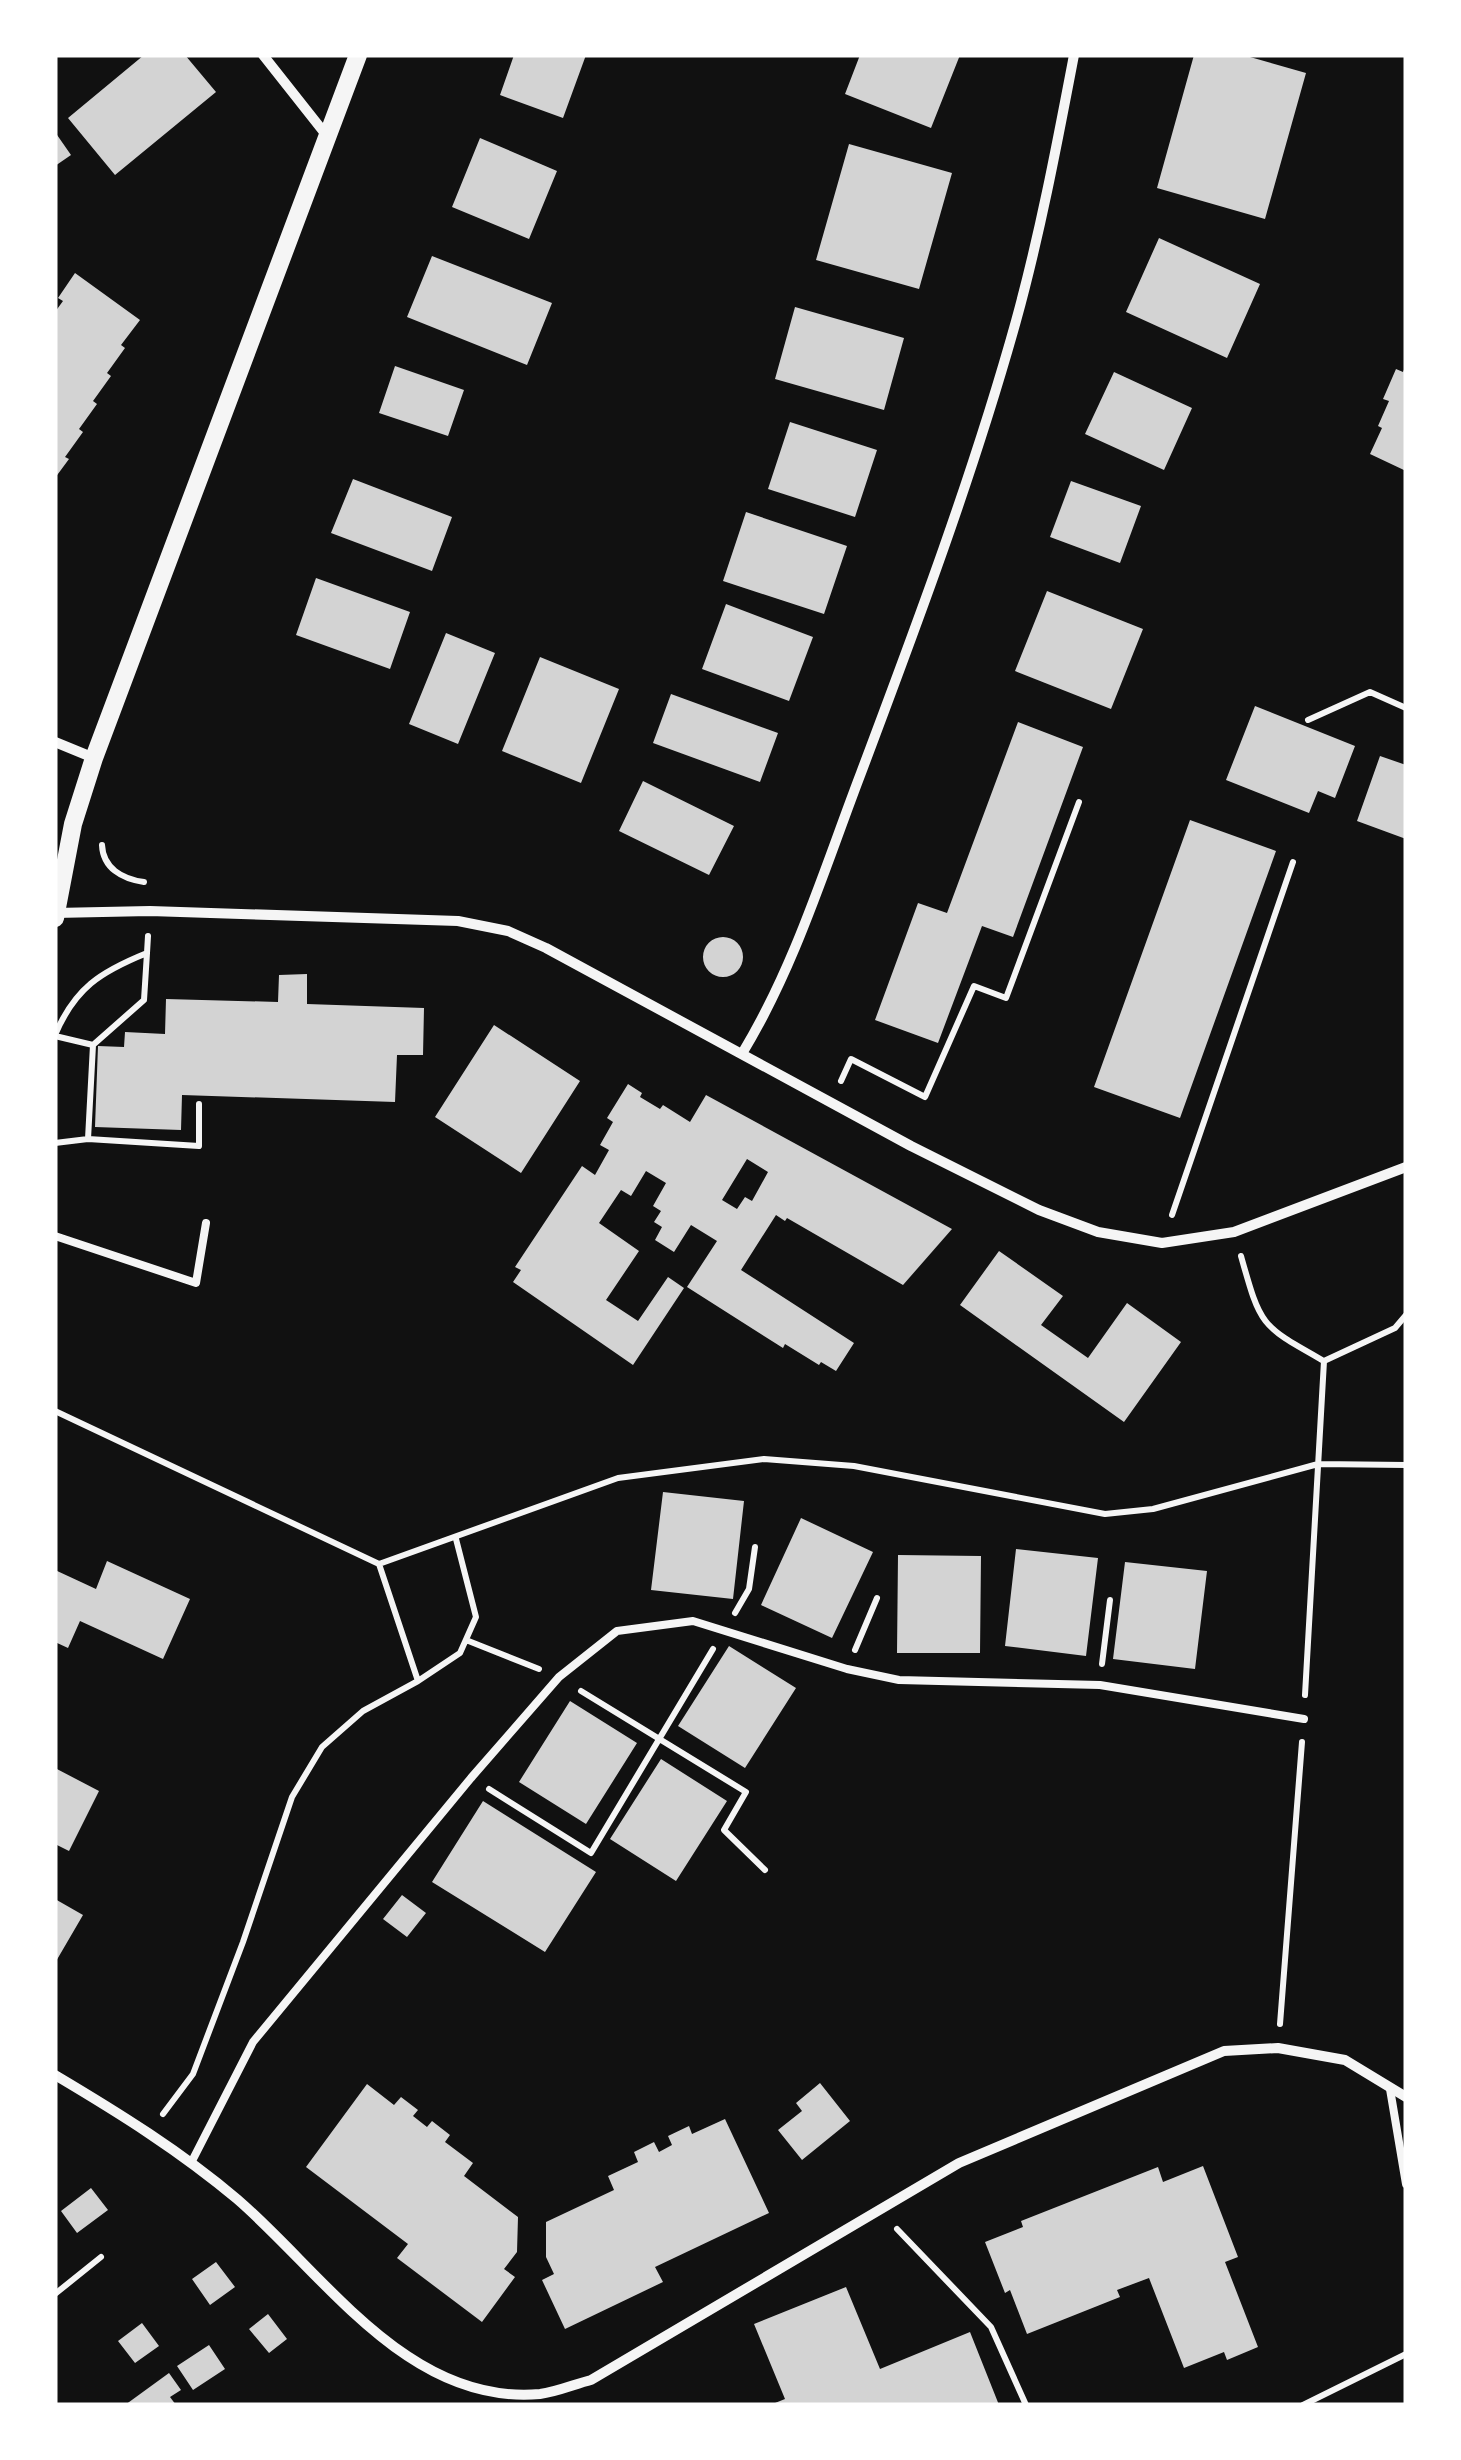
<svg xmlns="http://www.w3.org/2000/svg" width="1461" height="2460" font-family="'Public Sans',sans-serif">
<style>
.building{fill:#d3d3d3;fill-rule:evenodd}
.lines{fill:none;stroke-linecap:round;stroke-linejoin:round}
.path{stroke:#f5f5f5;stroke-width:6}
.service{stroke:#f5f5f5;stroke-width:8}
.minor{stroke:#f5f5f5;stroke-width:10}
.tertiary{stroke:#f5f5f5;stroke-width:18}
</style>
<rect width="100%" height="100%" fill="#111"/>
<path class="building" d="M 144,55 L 185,55 L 216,92 L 115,175 L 68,118 Z
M 514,55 L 586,55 L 563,118 L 500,95 Z
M 860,55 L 960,55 L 931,128 L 845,94 Z
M 1194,55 L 1243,55 L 1306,73 L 1265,219 L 1157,188 Z
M 55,132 L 71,155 L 55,166 Z
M 480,138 L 557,171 L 529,239 L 452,207 Z
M 849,144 L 952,173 L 919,289 L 816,260 Z
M 1159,238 L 1260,284 L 1227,358 L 1126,312 Z
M 432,256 L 552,303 L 527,365 L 407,317 Z
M 75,273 L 140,320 L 121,345 L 125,348 L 107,373 L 111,376 L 93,401 L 97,404 L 79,429 L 83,432 L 65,457 L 69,459 L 55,478 L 55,312 L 63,301 L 58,298 Z
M 795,307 L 904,338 L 884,410 L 775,379 Z
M 1406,365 L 1406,471 L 1370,454 L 1382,428 L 1378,426 L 1389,401 L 1383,399 L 1396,369 L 1403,372 Z
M 395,366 L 464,390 L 448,436 L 379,413 Z
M 1114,372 L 1192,408 L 1164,470 L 1085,434 Z
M 790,422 L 877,450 L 855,517 L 768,489 Z
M 353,479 L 452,517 L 432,571 L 331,533 Z
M 1071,481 L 1141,506 L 1120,563 L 1050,537 Z
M 746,512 L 847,546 L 824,614 L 723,581 Z
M 316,578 L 410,612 L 390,669 L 296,635 Z
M 1047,591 L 1143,629 L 1111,709 L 1015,671 Z
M 726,604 L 813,637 L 789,701 L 702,669 Z
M 446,633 L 495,653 L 458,744 L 409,724 Z
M 540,657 L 619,689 L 581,783 L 502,751 Z
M 671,694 L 778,733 L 760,782 L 653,743 Z
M 1255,706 L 1355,746 L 1335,798 L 1318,791 L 1309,813 L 1226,780 Z
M 1018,722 L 1083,747 L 1013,937 L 982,926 L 938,1043 L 875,1020 L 918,903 L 947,913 Z
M 1380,756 L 1406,765 L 1406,839 L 1357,821 Z
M 643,781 L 734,826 L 709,875 L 619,831 Z
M 1190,820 L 1276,851 L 1180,1118 L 1094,1087 Z
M703 957a20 20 0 1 1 40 0a20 20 0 1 1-40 0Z
M 307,974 L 307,1004 L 424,1008 L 423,1055 L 397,1055 L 395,1102 L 182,1095 L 181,1130 L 95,1127 L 98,1046 L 124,1047 L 125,1032 L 165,1034 L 166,999 L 278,1002 L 279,975 Z
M 494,1025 L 580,1081 L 521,1173 L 435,1117 Z
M 628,1084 L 642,1093 L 640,1097 L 660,1109 L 663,1105 L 690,1122 L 706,1095 L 952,1229 L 903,1285 L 787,1218 L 785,1221 L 776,1215 L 741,1270 L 854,1343 L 836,1371 L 821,1362 L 819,1365 L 785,1344 L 783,1348 L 687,1287 L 717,1241 L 691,1225 L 674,1252 L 655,1240 L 662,1227 L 654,1222 L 661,1211 L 653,1206 L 666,1183 L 646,1171 L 631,1196 L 621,1190 L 599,1223 L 639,1251 L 606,1300 L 638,1321 L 668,1277 L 684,1288 L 633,1365 L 513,1282 L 521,1270 L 515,1267 L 582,1166 L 595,1175 L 609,1150 L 600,1145 L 613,1122 L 607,1118 ZM 747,1159 L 768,1172 L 752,1201 L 745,1197 L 737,1209 L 722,1200 Z
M 999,1251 L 1063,1296 L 1041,1325 L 1088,1358 L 1127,1303 L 1181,1342 L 1124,1422 L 960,1305 Z
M 663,1492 L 744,1501 L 733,1599 L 651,1590 Z
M 801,1518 L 873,1552 L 832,1638 L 761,1605 Z
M 1016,1549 L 1098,1558 L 1086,1656 L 1005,1646 Z
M 898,1555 L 981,1556 L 980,1653 L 897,1653 Z
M 107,1561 L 190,1599 L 163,1659 L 80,1621 L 68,1648 L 55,1642 L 55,1570 L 96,1589 Z
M 1125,1562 L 1207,1571 L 1195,1669 L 1113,1659 Z
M 729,1646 L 796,1688 L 745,1768 L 678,1726 Z
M 570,1701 L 637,1743 L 586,1824 L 519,1782 Z
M 661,1759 L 727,1801 L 676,1881 L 610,1839 Z
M 55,1768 L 99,1791 L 69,1851 L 55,1844 Z
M 483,1801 L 596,1872 L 545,1952 L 432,1882 Z
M 402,1895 L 426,1913 L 407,1937 L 383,1919 Z
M 55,1899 L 83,1915 L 55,1963 Z
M 820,2083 L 850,2121 L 802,2160 L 778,2130 L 802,2111 L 796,2103 Z
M 367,2084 L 394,2105 L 401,2097 L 418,2110 L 413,2116 L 427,2127 L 432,2121 L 450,2135 L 445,2142 L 473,2163 L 464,2176 L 518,2217 L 517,2252 L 504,2269 L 515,2277 L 482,2322 L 397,2258 L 408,2244 L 306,2167 Z
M 725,2119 L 769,2213 L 655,2267 L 663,2282 L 565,2329 L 542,2280 L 554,2274 L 546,2257 L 546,2222 L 614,2190 L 608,2176 L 638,2162 L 634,2152 L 654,2142 L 659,2152 L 672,2145 L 668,2136 L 689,2126 L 692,2134 Z
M 1203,2166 L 1238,2257 L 1225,2262 L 1258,2347 L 1227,2360 L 1224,2352 L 1184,2368 L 1149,2278 L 1117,2290 L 1120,2297 L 1027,2334 L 1010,2290 L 1005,2293 L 985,2242 L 1023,2227 L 1021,2221 L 1158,2167 L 1163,2182 Z
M 91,2188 L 108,2210 L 77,2233 L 61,2211 Z
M 216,2262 L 235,2287 L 210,2305 L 192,2279 Z
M 846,2287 L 880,2369 L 970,2332 L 999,2405 L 770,2405 L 785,2399 L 754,2324 Z
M 268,2314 L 287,2339 L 269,2353 L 249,2329 Z
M 142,2323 L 159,2346 L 135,2363 L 118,2341 Z
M 209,2345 L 225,2369 L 193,2390 L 177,2366 Z
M 169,2373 L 181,2390 L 170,2397 L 176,2405 L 125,2405 Z"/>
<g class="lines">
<path class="path" d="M 1308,720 L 1370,692 L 1406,708
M 102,845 C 103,868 122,879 144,882
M 55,1035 C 75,988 100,972 147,953 L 148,936
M 55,1036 L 93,1045
M 841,1081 L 851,1059 L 925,1097 L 974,986 L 1006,998 L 1079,802
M 88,1139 L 93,1045 L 144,1000 L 147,953
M 55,1143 L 88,1139 L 199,1146 L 199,1104
M 1172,1215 L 1293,862
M 1241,1256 C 1261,1327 1260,1325 1324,1361 L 1395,1328 L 1406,1315
M 55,1411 L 379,1564 L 618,1478 L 764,1459 L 854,1466 L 1105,1514 L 1153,1509 L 1318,1464 L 1406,1465
M 735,1613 L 749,1589 L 755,1547
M 466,1640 L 539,1669
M 855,1650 L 877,1598
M 1102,1664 L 1110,1600
M 418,1681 L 460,1653 L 476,1617 L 456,1539
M 581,1691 L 746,1792 L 724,1830 L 765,1870
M 1305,1695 L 1324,1361
M 489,1789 L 591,1853 L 713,1649
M 1280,2024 L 1302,1742
M 163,2114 L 193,2074 L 243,1942 L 292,1797 L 322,1747 L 363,1711 L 418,1681 L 379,1564
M 897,2229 L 991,2327 L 1026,2405
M 55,2294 L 101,2257
M 1303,2405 L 1406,2354"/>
<path class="service" d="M 55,1236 L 196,1283 L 206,1223
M 1390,2089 L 1406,2184
M 191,2163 L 253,2042 L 471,1778 L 559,1677 L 617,1631 L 693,1621 L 847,1669 L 899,1680 L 1100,1685 L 1304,1719"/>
<path class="minor" d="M 263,55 L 327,136
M 55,742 L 94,758
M 55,913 L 150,911 L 458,921 L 508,931 L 546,948 L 911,1146 L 1039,1210 L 1098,1232 L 1162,1243 L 1234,1232 L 1406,1167
M 743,1052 C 795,966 825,867 861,773 C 917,624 973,475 1016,321 C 1040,234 1057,144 1074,55
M 55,2075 C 119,2113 180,2151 237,2199 C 325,2275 409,2406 540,2394 C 557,2392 575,2384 591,2380 L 959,2163 L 1224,2051 L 1278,2048 L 1345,2060 L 1406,2097"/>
<path class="tertiary" d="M 55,918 L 73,824 L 94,758 L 358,55"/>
</g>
<rect width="1461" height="2460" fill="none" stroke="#ffffff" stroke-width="115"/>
</svg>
